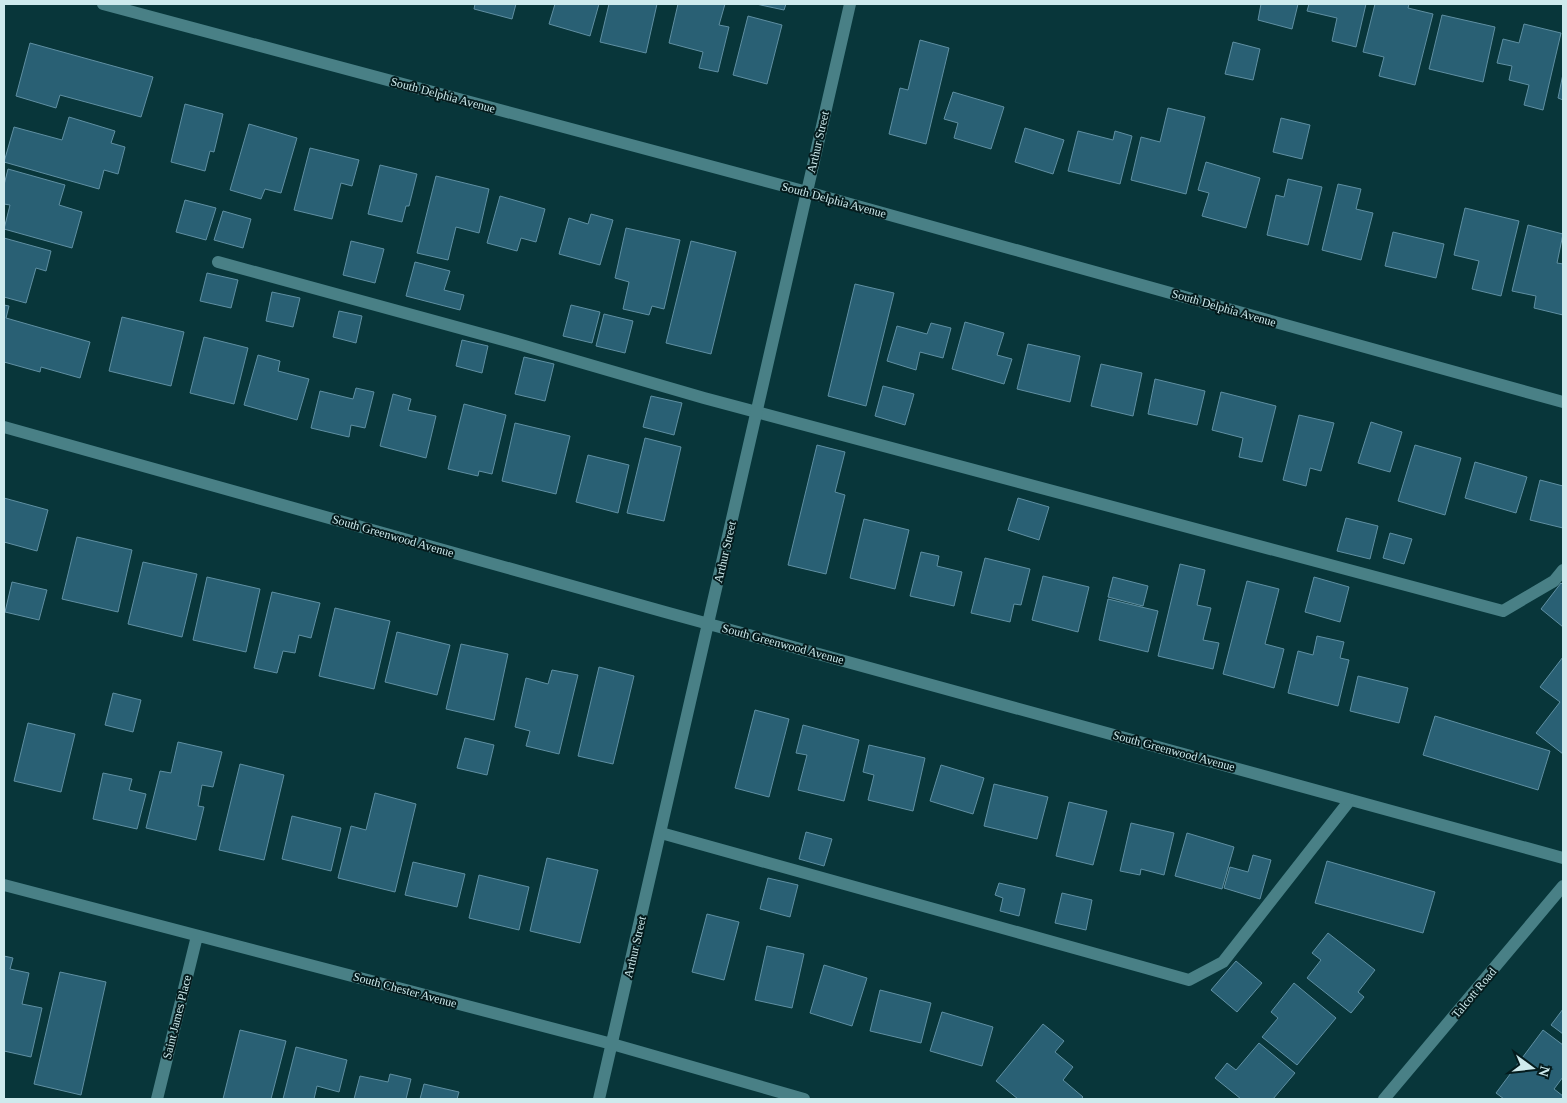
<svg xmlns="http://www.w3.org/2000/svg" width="1567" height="1103" font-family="'Times New Roman',serif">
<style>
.building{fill:#296074;stroke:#5f8fa2}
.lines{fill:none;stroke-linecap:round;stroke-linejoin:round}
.service{stroke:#498086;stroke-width:12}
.minor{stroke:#498086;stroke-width:12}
.tertiary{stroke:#498086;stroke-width:12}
.labels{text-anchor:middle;stroke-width:4;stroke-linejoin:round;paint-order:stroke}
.street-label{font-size:12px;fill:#ceeaed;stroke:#041b1d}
</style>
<rect width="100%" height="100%" fill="#08363a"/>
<path class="building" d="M 475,4 L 516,4 L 512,19 L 474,9 Z
M 555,4 L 599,4 L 590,36 L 549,24 Z
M 609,4 L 657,4 L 646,53 L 600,42 Z
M 678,4 L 725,4 L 719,25 L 729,27 L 718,72 L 699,68 L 703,52 L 669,43 Z
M 756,4 L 786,4 L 784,10 Z
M 1261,4 L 1298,4 L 1292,29 L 1258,20 Z
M 1309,4 L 1366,4 L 1356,47 L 1332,41 L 1337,18 L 1307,11 Z
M 1375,4 L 1409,4 L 1408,8 L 1433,14 L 1415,85 L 1379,76 L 1384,57 L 1363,52 Z
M 1442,15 L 1495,27 L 1483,82 L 1429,69 Z
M 748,16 L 782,25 L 767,84 L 733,75 Z
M 1524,24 L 1561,33 L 1543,110 L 1524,105 L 1529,85 L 1509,80 L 1512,66 L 1497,63 L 1503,39 L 1519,43 Z
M 920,40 L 949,48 L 926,144 L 889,134 L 900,88 L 908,90 Z
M 1233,42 L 1260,49 L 1253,80 L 1225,74 Z
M 30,43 L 153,77 L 141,117 L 60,95 L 56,108 L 16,96 Z
M 1563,74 L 1563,100 L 1558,98 Z
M 953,92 L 1004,107 L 991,149 L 954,138 L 958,123 L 944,119 Z
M 185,104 L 223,114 L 214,152 L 210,151 L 205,171 L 171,162 Z
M 1168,108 L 1205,117 L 1186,194 L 1131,180 L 1141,137 L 1160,142 Z
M 69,117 L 115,131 L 111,143 L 125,147 L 118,174 L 104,170 L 99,189 L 4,162 L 14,127 L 62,140 Z
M 1281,118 L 1310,125 L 1302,159 L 1273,152 Z
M 249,124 L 297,138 L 281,193 L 265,189 L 261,199 L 230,190 Z
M 1025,128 L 1064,140 L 1053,174 L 1015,162 Z
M 1078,131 L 1113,140 L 1115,131 L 1132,136 L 1120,184 L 1068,171 Z
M 310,148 L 359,160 L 352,186 L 341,183 L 332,219 L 294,210 Z
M 1206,162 L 1260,178 L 1246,228 L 1202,216 L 1209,193 L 1198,190 Z
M 380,165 L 417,174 L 409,206 L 406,206 L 402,222 L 368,214 Z
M 8,169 L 65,185 L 59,205 L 82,212 L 72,248 L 4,229 L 10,205 L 4,204 L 4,185 Z
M 436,176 L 489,189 L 479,233 L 456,227 L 448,260 L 417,253 Z
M 1288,179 L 1322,187 L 1308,245 L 1267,235 L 1276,195 L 1284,197 Z
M 1338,184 L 1361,189 L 1356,209 L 1373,213 L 1361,260 L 1322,250 Z
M 500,196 L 545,209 L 536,242 L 521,238 L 517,251 L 487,243 Z
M 185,200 L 216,208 L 206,240 L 176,232 Z
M 1465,208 L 1519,221 L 1501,296 L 1472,289 L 1479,261 L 1454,255 Z
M 223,211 L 251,219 L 243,248 L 214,240 Z
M 591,214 L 613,220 L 600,265 L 559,254 L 569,218 L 588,224 Z
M 1528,225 L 1563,234 L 1557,263 L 1563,264 L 1563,315 L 1534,308 L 1536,296 L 1512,291 Z
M 626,228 L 680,240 L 664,309 L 652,306 L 649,315 L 623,309 L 629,282 L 615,278 Z
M 1393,232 L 1444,244 L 1436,278 L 1385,266 Z
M 4,238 L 51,251 L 46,271 L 36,268 L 26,303 L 4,297 Z
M 351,241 L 384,249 L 375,283 L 343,275 Z
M 691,241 L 736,252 L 711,354 L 666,343 Z
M 415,262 L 450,271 L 444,290 L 464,295 L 460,310 L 406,296 Z
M 207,273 L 238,280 L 231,308 L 200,301 Z
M 855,284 L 894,293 L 866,406 L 828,396 Z
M 272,292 L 300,298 L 293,327 L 266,321 Z
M 4,305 L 9,306 L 6,318 L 90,342 L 80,378 L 41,367 L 40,372 L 4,362 Z
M 571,305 L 600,312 L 592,343 L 563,336 Z
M 339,311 L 362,316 L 356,343 L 333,337 Z
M 604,314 L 633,321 L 625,353 L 596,346 Z
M 122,317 L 184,332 L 171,386 L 109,371 Z
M 965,322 L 1004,333 L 997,355 L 1012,359 L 1004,384 L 952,369 Z
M 931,323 L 951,328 L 943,358 L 920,352 L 916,370 L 887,361 L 897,326 L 927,334 Z
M 204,337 L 248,348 L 234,404 L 190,393 Z
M 462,340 L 488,346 L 482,373 L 456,366 Z
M 1028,344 L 1080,356 L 1070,402 L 1017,389 Z
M 258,355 L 280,361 L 278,371 L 309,379 L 297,420 L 244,405 Z
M 524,357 L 554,364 L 545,401 L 515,394 Z
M 1101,364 L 1142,373 L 1133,416 L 1091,406 Z
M 1155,379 L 1205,391 L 1197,425 L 1148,414 Z
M 883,386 L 914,394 L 905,425 L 875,416 Z
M 356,388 L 374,392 L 365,428 L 351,425 L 349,437 L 311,428 L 320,391 L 353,399 Z
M 1221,392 L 1276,406 L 1262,462 L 1239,457 L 1243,438 L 1212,430 Z
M 393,394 L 411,399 L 408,410 L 436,416 L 426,458 L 380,446 Z
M 651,396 L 682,403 L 674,435 L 643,427 Z
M 464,404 L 506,415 L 492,474 L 479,471 L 478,476 L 448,469 Z
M 1299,415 L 1334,423 L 1321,471 L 1310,468 L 1306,486 L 1283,480 Z
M 1371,422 L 1402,432 L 1390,472 L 1358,463 Z
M 515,423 L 570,436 L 556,494 L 502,481 Z
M 645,438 L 681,447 L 664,521 L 627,513 Z
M 817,445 L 845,452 L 835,492 L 845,495 L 826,574 L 788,565 Z
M 1415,445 L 1461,458 L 1445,515 L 1398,501 Z
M 588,455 L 629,465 L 618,513 L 576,502 Z
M 1475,462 L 1527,477 L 1516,513 L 1465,498 Z
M 1540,480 L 1563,486 L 1563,528 L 1530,520 Z
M 4,498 L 48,510 L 37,551 L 4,542 Z
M 1018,498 L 1049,507 L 1039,540 L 1008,530 Z
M 1346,518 L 1378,526 L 1370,559 L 1337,551 Z
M 864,519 L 909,530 L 895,589 L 850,578 Z
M 1390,533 L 1412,539 L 1404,564 L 1383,558 Z
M 77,537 L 132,550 L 118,612 L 62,599 Z
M 921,552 L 939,556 L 937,566 L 962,572 L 954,606 L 910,596 Z
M 985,558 L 1030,569 L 1021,605 L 1014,604 L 1010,622 L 971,613 Z
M 143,562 L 197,574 L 182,637 L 128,624 Z
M 1180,564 L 1205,570 L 1197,605 L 1211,608 L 1203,640 L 1219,643 L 1213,669 L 1158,656 Z
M 1043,576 L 1089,587 L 1078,632 L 1032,620 Z
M 207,577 L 260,589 L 246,652 L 193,640 Z
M 1113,577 L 1148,586 L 1143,606 L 1108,597 Z
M 1314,577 L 1349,587 L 1340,622 L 1305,612 Z
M 1247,581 L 1279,589 L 1265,644 L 1284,649 L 1274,688 L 1223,674 Z
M 12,582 L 47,590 L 39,620 L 5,612 Z
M 1561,583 L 1563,585 L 1563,627 L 1541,609 Z
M 272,592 L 320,603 L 311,638 L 299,635 L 295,653 L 283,651 L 277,673 L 254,668 Z
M 1108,599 L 1158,611 L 1148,652 L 1099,640 Z
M 335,608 L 390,621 L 374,689 L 319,676 Z
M 397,632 L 450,645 L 437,695 L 385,682 Z
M 1317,636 L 1344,642 L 1340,658 L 1349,660 L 1338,706 L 1288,693 L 1298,651 L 1313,655 Z
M 461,644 L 508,654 L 494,720 L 446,709 Z
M 1563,657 L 1563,754 L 1536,733 L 1560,702 L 1540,687 Z
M 599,667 L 634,676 L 613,764 L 578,756 Z
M 552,670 L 578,675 L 559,754 L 526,746 L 530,731 L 515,727 L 526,678 L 548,684 Z
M 1358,676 L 1408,688 L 1399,723 L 1350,711 Z
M 113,693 L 141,700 L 133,732 L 105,725 Z
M 755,710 L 789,719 L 769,797 L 735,788 Z
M 1435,716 L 1550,751 L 1538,790 L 1423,755 Z
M 28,723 L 75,734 L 61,792 L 14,781 Z
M 803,725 L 859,740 L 844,801 L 798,790 L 807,755 L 796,753 Z
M 465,738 L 494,745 L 487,775 L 457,768 Z
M 178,742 L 222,752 L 213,787 L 202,785 L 198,806 L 204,807 L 196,840 L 146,828 L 160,771 L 171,773 Z
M 869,745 L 925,758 L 913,811 L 868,800 L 874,775 L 863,772 Z
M 240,764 L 284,775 L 264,860 L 219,850 Z
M 941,765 L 984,778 L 973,814 L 930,801 Z
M 103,773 L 132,779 L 129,790 L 146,794 L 137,829 L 93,819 Z
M 994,784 L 1048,797 L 1037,839 L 984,826 Z
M 375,793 L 416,804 L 395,892 L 338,878 L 351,826 L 366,830 Z
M 1069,802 L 1107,811 L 1093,865 L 1056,856 Z
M 292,816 L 341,828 L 331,871 L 282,859 Z
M 1131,823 L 1174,833 L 1164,875 L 1141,869 L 1140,875 L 1120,871 Z
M 806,832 L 832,839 L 824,866 L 799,859 Z
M 1187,833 L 1234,847 L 1222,889 L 1175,876 Z
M 1253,855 L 1271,860 L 1260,899 L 1224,888 L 1230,867 L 1248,872 Z
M 547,858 L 598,870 L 580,943 L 530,931 Z
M 1327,861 L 1435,892 L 1423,933 L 1315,903 Z
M 413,862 L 465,874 L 457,907 L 405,895 Z
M 479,875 L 529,887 L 519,930 L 469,918 Z
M 768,878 L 798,885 L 790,917 L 760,909 Z
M 999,883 L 1025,889 L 1019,916 L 1000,911 L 1003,898 L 995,895 Z
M 1062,893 L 1092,900 L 1086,930 L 1055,923 Z
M 707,914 L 739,922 L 724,980 L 692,972 Z
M 1328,933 L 1375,970 L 1358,992 L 1364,997 L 1351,1013 L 1307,978 L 1321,960 L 1312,953 Z
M 767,946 L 804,954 L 792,1008 L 755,1000 Z
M 4,956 L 13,958 L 10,969 L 29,973 L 22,1004 L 42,1008 L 31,1057 L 4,1051 Z
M 1236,961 L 1262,983 L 1237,1012 L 1211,990 Z
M 824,965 L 867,978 L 852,1026 L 810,1013 Z
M 60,972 L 106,982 L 81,1095 L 34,1084 Z
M 1294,983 L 1336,1018 L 1297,1065 L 1262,1037 L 1278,1018 L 1271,1012 Z
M 880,990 L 931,1003 L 921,1043 L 870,1031 Z
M 1563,1009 L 1563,1034 L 1551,1025 Z
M 942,1012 L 993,1027 L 982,1066 L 930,1051 Z
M 1043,1024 L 1064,1041 L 1055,1052 L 1073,1067 L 1063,1080 L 1083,1097 L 1081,1099 L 1018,1099 L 996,1081 Z
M 240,1030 L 286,1041 L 271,1099 L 223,1099 Z
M 1543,1030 L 1563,1045 L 1563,1077 L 1554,1089 L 1563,1096 L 1563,1099 L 1504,1099 L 1496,1093 Z
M 1259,1043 L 1295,1073 L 1273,1099 L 1241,1099 L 1215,1078 L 1227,1063 L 1236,1070 Z
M 296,1047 L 347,1060 L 339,1092 L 317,1086 L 314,1099 L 283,1099 Z
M 390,1074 L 411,1079 L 406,1099 L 354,1099 L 360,1076 L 388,1082 Z
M 424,1084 L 459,1092 L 457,1099 L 420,1099 Z"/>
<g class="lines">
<path class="service" d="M 218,262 L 518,344 L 704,398 L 1503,611 L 1554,581 L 1563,570
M 661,833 L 1189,980 L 1223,962 L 1350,800"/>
<path class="minor" d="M 103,4 L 807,192 L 1563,402
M 4,427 L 665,612 L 1563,858
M 4,885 L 612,1044 L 804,1099
M 157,1099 L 197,936
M 599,1099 L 850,4"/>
<path class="tertiary" d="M 1384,1099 L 1563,886"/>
</g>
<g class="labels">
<g class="street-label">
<text transform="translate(443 95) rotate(15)" y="4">South Delphia Avenue</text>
<text transform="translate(818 142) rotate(-77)" y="4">Arthur Street</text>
<text transform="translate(834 200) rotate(15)" y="4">South Delphia Avenue</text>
<text transform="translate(1224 308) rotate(16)" y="4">South Delphia Avenue</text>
<text transform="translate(393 536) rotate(16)" y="4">South Greenwood Avenue</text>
<text transform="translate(725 552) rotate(-77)" y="4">Arthur Street</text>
<text transform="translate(783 644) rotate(15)" y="4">South Greenwood Avenue</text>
<text transform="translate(1174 751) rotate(15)" y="4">South Greenwood Avenue</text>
<text transform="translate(635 947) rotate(-77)" y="4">Arthur Street</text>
<text transform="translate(405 990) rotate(15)" y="4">South Chester Avenue</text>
<text transform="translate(1474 993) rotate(-50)" y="4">Talcott Road</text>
<text transform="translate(177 1017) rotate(-76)" y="4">Saint James Place</text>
</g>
</g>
<rect width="1567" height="1103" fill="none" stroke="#ceeaed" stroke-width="10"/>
<g transform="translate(1532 1068) rotate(105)" stroke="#041b1d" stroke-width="4" paint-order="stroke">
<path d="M0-4L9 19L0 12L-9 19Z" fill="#ceeaed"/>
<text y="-8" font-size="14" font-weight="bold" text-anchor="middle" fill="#ceeaed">N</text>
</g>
</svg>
